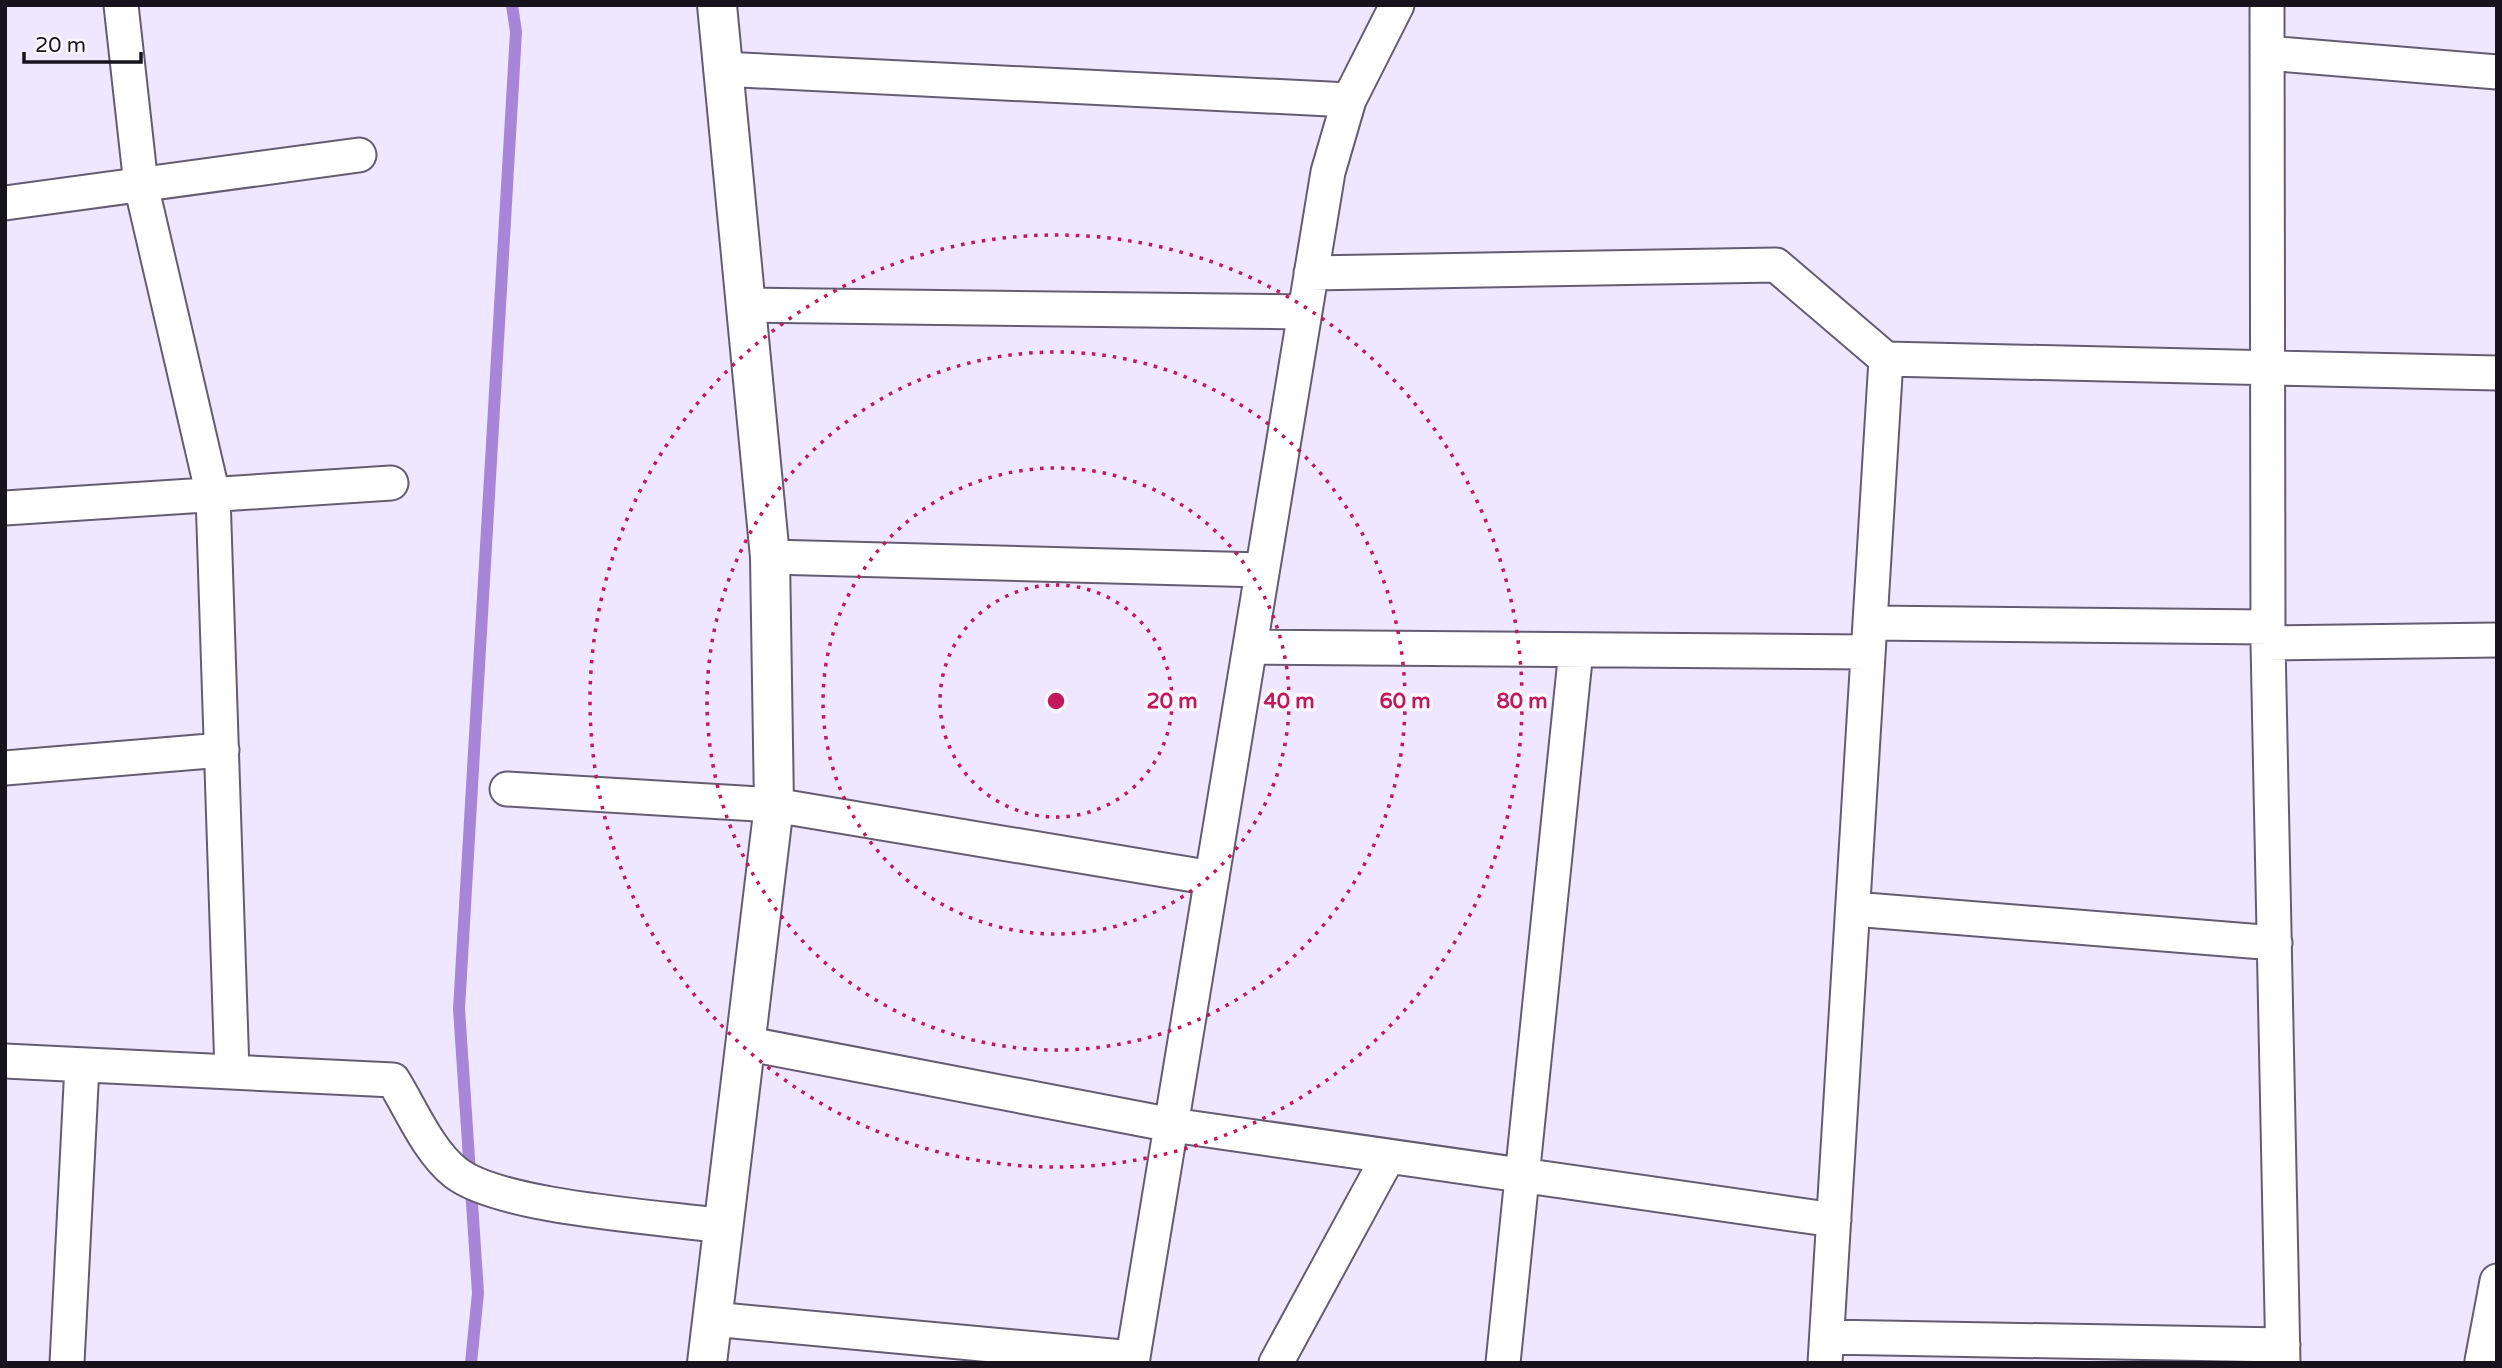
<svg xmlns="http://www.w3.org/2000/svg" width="2502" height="1368" font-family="'Varela Round',sans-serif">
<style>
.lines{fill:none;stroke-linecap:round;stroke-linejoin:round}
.stream{stroke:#a785d9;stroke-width:12}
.street-casing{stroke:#645d71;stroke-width:37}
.secondary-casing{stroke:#645d71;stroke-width:42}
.street{stroke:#fff;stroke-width:33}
.secondary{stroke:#fff;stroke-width:38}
.ring{fill:none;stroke:#c2185b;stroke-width:3.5;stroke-dasharray:3.5 7}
.centre{fill:#c2185b;stroke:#f9f7fc;stroke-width:3.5}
.ring-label{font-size:21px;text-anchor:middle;font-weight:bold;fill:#c2185b;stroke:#f9f7fc;stroke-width:7;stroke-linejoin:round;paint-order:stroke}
</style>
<rect width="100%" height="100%" fill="#efe6ff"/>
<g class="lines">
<path class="stream" d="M 471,1363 L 478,1293 L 459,1009 L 516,32 L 512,5"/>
<defs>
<path id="street" d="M 121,5 L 141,185 L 213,495 L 232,1072
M 2267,5 L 2268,643 L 2283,1363
M 2267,53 L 2497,72
M 721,69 L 1349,100
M 5,203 L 359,155
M 1311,273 L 1776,265 L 1886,359 L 2497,373
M 744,305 L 1305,312
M 5,508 L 391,483
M 770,557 L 1262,570
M 1870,623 L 2268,627
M 2268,643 L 2497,640
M 1250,647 L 1868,652
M 5,768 L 222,750
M 507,789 L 774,805 L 1212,878
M 1853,909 L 2275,943
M 744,1043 L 1172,1125 L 1834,1220
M 5,1061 L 393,1080 C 411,1109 428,1151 456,1173 C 502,1208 660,1217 723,1226
M 712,1319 L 1133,1358
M 1827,1337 L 2283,1345
M 2482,1361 L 2497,1281
M 67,1363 L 82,1065
M 1132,1363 L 1328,172 L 1349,100 L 1397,5
M 1276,1363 L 1388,1157
M 1503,1363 L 1576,650
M 1825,1363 L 1886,359"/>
<path id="secondary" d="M 707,1363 L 774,805 L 770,557 L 717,5"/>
</defs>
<use href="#street" class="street-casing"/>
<use href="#secondary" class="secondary-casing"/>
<use href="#street" class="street"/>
<use href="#secondary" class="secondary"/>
</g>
<g class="ring">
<circle cx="1056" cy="701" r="116"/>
<circle cx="1056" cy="701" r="233"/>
<circle cx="1056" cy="701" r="349"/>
<circle cx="1056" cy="701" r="466"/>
</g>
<circle cx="1056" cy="701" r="10" class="centre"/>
<g class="ring-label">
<text x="1172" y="708">20 m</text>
<text x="1289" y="708">40 m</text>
<text x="1405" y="708">60 m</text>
<text x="1522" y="708">80 m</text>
</g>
<rect width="2502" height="1368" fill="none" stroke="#16131c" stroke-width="14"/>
<path d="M24 52v10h117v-10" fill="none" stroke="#16131c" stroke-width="3.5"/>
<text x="35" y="52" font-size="21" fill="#16131c" stroke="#f9f7fc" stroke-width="5" paint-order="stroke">20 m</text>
</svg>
